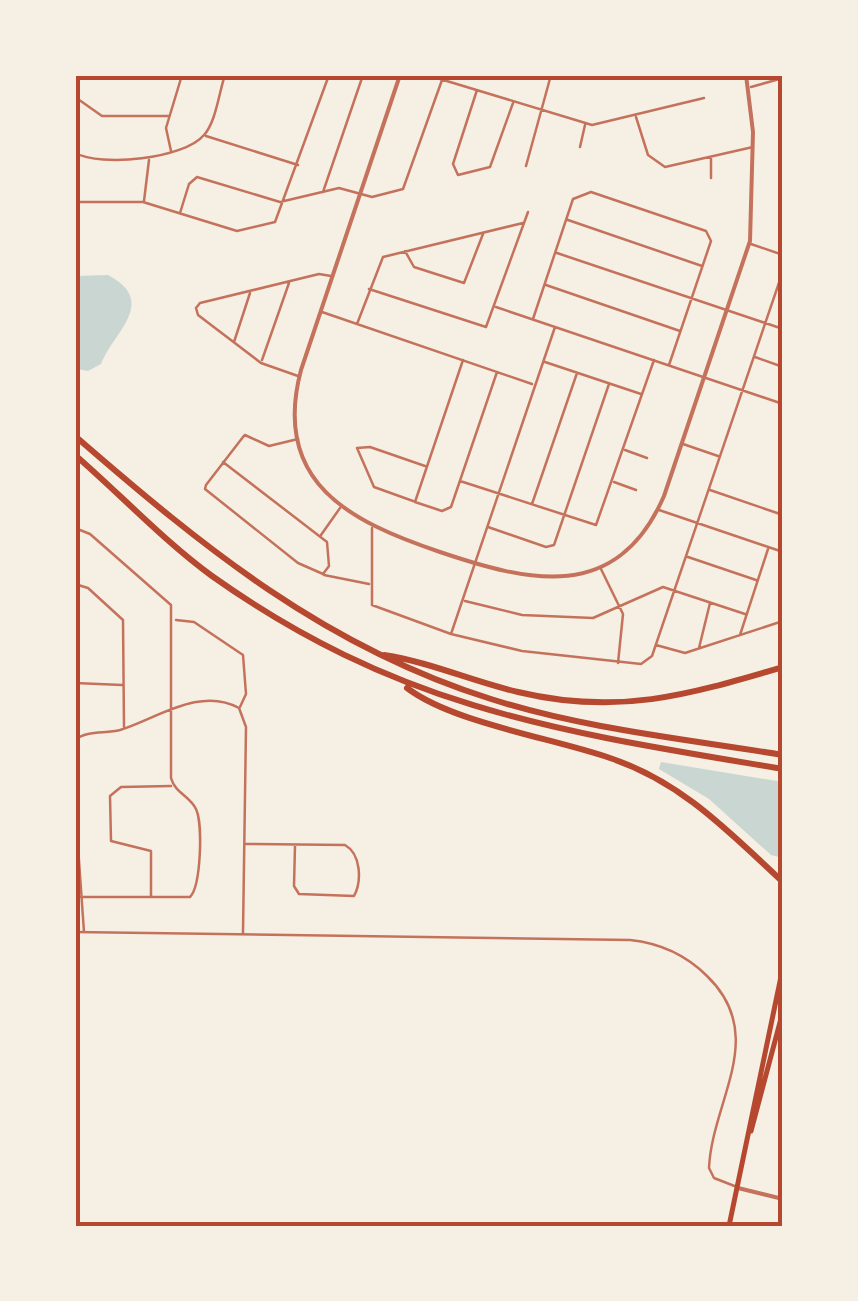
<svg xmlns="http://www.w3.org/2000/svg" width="858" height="1301" font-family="'Open Sans',sans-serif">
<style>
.water{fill:#c9d6d2}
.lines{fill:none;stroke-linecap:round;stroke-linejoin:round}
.minor{stroke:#c5725c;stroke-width:2.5}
.tertiary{stroke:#c5725c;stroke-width:4}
.secondary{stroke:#b5482f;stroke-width:5}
.motorway{stroke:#b5482f;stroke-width:6}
.neatline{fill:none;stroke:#b5482f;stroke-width:4}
</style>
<rect width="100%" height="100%" fill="#f6efe4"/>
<path class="water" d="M 108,275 C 159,302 113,332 101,364 L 88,371 L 77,369 L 75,276 Z
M 661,762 L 783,782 L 783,858 L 771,855 L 709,799 L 659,769 Z"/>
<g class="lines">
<path class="minor" d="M 109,75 L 181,77
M 427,75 L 592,125 L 704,98
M 751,87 L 783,78
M 477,90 L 453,164 L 458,175 L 490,167 L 513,103
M 75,97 L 102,116 L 169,116
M 636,117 L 648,155 L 665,167 L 753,147
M 206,136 L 298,165
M 580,147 L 585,125
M 171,151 L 166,128 L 182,75
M 75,153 C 101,167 184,159 204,135 C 216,122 219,92 225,75
M 711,159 L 711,178
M 526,166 L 551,75
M 323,192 L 363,75
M 144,201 L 149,160
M 75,202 L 143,202 L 237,231 L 275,222 L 329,75
M 180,213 L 189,184 L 197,177 L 280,202 L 339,188 L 372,197 L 403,189 L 442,80
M 568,220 L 702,266
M 751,244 L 783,255
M 405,251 L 414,267 L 464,283 L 483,234
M 557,253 L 783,329
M 546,285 L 680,331
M 369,289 L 486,327 L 528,212
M 496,307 L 783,404
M 322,312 L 532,384
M 533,319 L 573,199 L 591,192 L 706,231 L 711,241 L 669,365
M 357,324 L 383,257 L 523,223
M 555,327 L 451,634 L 522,651 L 641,664 L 652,656 L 783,271
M 234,342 L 250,293
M 755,357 L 783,367
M 262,360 L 289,283
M 463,360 L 415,502 L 442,511 L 451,507 L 497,372
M 545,362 L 641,394
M 298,376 L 261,363 L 198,315 L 196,308 L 200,303 L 319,274 L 331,276
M 683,444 L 718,456
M 625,450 L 647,458
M 223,462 L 327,542 L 329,566 L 323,574 L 298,563 L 205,489 L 206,485 L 243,437 L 245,435 L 269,446 L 298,439
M 460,481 L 596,525 L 654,360
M 614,482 L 636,490
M 710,490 L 783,515
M 413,501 L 374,487 L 357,448 L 370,447 L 425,466
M 532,504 L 577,373
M 659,510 L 783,552
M 488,527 L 546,547 L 554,545 L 609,384
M 75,528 L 90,534 L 171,605 L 171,778 C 175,793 190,796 196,809 C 203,824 201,886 190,897 L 81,897
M 372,528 L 372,605 L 451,634
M 321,535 L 340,508
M 688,557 L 756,580
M 600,567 L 623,614 L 618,663
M 324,575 L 369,584
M 75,584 L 88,588 L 123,620 L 124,727
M 465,601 L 522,615 L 593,618 L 663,587 L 745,614
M 176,620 L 194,622 L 243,655 L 246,694 L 240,707
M 740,635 L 768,549
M 656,645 L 685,653 L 783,621
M 699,648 L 710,603
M 75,683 L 122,685
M 75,740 C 87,730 105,734 120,730 C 156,719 200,686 239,708 L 246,727 L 243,933
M 75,804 L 84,932
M 246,844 L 345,845 C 361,854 362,881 354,896 L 299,894 L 294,886 L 295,846
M 151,897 L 151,851 L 111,841 L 110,796 L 121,787 L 171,786
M 75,932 L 630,940 C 659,943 686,955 707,976 C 769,1036 712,1100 709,1168 L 714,1178 L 737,1187"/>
<path class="tertiary" d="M 400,75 L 301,370 C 271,483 351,522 440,552 C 529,582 617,604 664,496 L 750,241 L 753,132 L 746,75
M 598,75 L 624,75
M 738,1188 L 783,1199"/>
<path class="secondary" d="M 751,1131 L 783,1011
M 729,1226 L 783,967"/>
<path class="motorway" d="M 75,436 C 204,548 325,647 491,699 C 585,729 686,739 783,755
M 75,455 C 120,494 164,541 212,576 C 401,710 562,732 783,769
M 384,655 C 430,662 474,682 518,692 C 618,716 688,695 783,667
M 407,688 C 453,723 553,738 610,758 C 682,782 729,832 783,882"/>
</g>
<rect width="858" height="1301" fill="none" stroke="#f6efe4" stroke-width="155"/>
<rect x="78" y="78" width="702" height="1146" class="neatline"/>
</svg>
